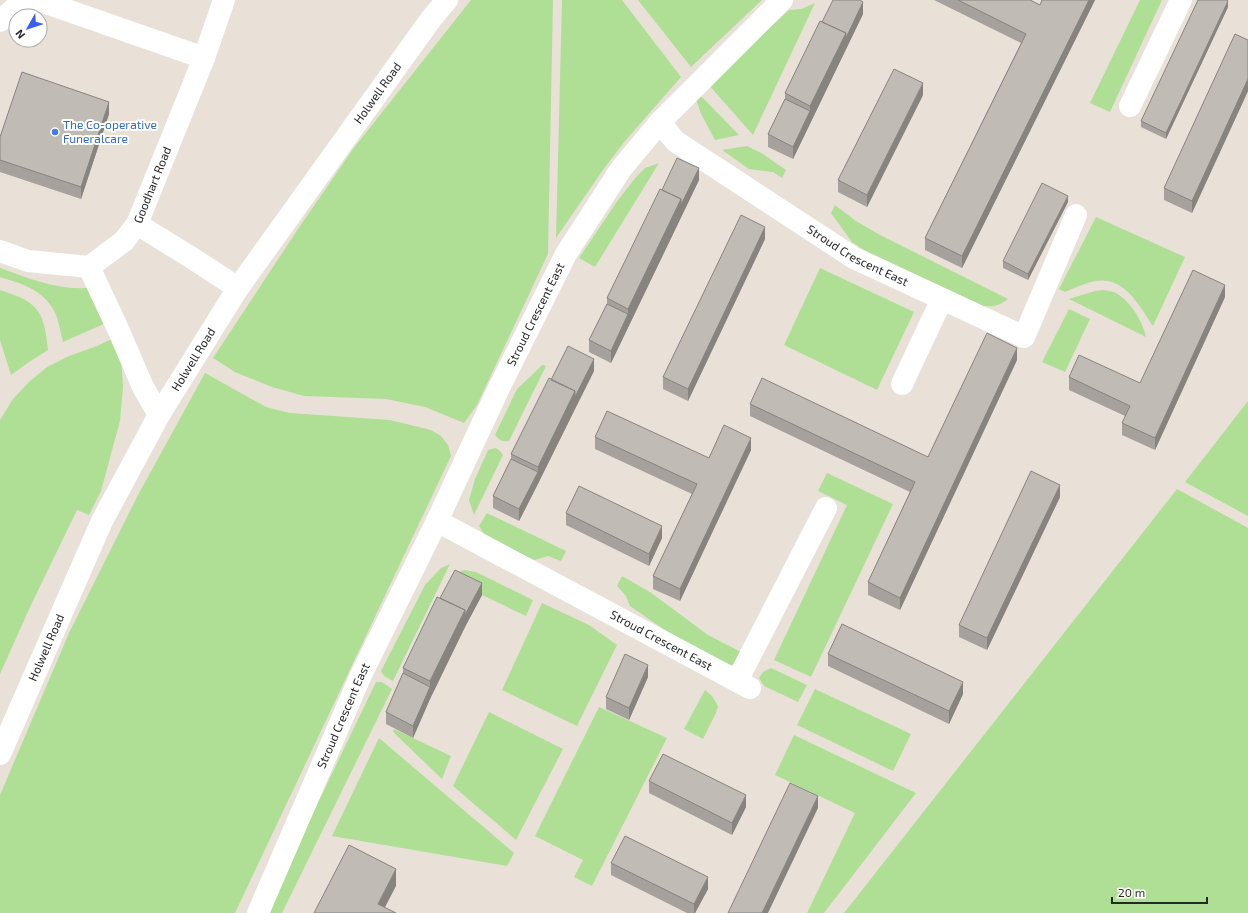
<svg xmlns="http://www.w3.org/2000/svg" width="1248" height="913" font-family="'Exo 2',sans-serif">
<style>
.green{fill:#afdf95}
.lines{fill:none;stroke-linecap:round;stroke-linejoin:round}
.minor{stroke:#fff;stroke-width:22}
.wall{fill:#a6a19c}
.shaded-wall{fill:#87837f}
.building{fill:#c1bbb5;stroke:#87837f}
.shop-dot{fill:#3f7fe0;stroke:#fff;stroke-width:1.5}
.labels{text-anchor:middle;stroke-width:4;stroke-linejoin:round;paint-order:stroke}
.street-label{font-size:12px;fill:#272727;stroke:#fff}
.shop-label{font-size:12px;fill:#366cbe;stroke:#fff;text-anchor:start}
</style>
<rect width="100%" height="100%" fill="#e9e1d8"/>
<path class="green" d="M 471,0 L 553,0 L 548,254 L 477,405 L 464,423 L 425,407 L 386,399 L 304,396 L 272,387 L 235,372 L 213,358 L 298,229 L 353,149 Z
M 562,0 L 622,0 L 681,77 L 625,141 L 603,170 L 556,238 Z
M 638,0 L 762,0 L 691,67 Z
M 1140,0 L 1162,0 L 1110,112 L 1090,103 Z
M 815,3 L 753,135 L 708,84 L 789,10 L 801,9 Z
M 698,93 L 739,135 L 715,140 L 701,114 L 696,99 Z
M 747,146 L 763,154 L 786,170 L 782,178 L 773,172 L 749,169 L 722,150 Z
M 659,163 L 595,267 L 579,258 L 618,200 L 636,177 L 645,168 Z
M 835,205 L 856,221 L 880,235 L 1008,299 C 999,306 993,307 983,306 L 864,250 L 852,242 L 831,213 Z
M 1096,217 L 1185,257 L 1153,326 C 1142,310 1129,285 1108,281 C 1094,278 1077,287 1065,292 L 1059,289 Z
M 0,268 C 28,278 56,290 87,288 L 106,323 L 63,342 C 60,331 59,319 53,309 C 42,289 19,283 0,277 Z
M 820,268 L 914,312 L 877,390 L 784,345 Z
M 0,290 C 38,302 44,310 48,350 L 32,360 L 11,375 L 0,340 Z
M 1103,290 C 1107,291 1112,291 1116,293 C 1130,301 1143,321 1146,337 L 1069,299 L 1095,291 Z
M 1069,309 L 1090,319 L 1065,372 L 1042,362 Z
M 114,338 L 121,357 L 123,387 L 120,421 L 101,491 L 89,515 L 77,510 L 31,605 L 0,674 L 0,420 L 13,399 L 29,382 L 47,367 L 69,356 L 97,346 Z
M 542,365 L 546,366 L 509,441 C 502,442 499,440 495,435 L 517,389 L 532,375 Z
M 205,373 L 266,407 L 290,413 L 390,420 L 431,430 L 441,436 L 448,445 L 451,456 L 235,913 L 0,913 L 0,795 L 69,633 L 138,495 Z
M 1248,401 L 1248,516 L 1185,482 Z
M 495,448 L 499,450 L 503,455 L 474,515 L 469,500 L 475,479 L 488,450 Z
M 827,473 L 893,504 L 811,677 L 774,660 L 847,505 L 818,491 Z
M 1177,489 L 1248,528 L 1248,913 L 844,913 Z
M 487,513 L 566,551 L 561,561 L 548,556 L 535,560 L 520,555 L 485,536 L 479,526 Z
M 450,564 L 393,681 L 384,676 L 381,671 L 425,585 L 441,568 Z
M 464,570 L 476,572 L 533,600 L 526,616 L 455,582 L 459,572 Z
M 622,576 L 650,592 L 708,635 L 745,654 C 735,668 729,666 714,664 L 630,606 L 626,596 L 617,586 Z
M 542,603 L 589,625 L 617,645 L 577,726 L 502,690 Z
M 771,668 L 807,685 L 798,702 L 764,686 L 759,678 L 763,672 Z
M 376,682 L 382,682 L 392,689 L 282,913 L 265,913 Z
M 815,689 L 911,734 L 893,771 L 797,725 Z
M 705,690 L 712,696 L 718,706 L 716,713 L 703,739 L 684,729 Z
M 599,707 L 667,738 L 592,886 L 574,877 L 583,860 L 535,836 Z
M 489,712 L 563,749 L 516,840 L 453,786 Z
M 394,729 L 451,756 L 442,779 L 393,732 Z
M 794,735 L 916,793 L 824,913 L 807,913 L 855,813 L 775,775 Z
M 379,738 L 514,853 L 507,866 L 332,836 Z"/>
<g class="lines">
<g class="minor">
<path d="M 38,0 L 204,58"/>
<path d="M 0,21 L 24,0"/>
<path d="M 1130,106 L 1181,0"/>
<path id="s1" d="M 660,122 L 675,141 L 854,258 L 1024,337 L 1076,215"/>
<path d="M 137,224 L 192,258 L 238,288"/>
<path id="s2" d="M 0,251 L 28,261 L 89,267 L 124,241 L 137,224 L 204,58 L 224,0"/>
<path d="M 89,267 L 118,329 L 143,387 L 159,415"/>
<path d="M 902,384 L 942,299"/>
<path id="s3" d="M 437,521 L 750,688"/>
<path d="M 737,681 L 826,508"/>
<path id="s4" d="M 0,754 L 102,521 L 159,415 L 238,288 L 431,19 L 447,0"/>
<path id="s5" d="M 258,913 L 361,675 L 437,521 L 498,390 L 566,254 L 621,169 L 660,122 L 782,0"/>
</g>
</g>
<path class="wall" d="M 934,0 L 1030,0 L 1040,5 L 1042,0 L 1095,0 L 962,268 L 925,250 L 925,238 L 1021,43 Z
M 1228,7 L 1166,139 L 1141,127 L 1141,121 Z
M 863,14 L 793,159 L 768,147 L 768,134 L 785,99 L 785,93 Z
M 1248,40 L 1248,91 L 1192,213 L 1164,200 L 1164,188 Z
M 923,95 L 867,207 L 838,192 L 838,180 Z
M 109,114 L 81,199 L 0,172 L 0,137 Z
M 699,180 L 611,363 L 589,352 L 589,340 L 607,304 L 607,298 L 662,190 Z
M 1068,202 L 1028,280 L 1003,268 L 1003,261 Z
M 765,239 L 688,401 L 663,389 L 663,377 Z
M 1225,297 L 1155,450 L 1122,435 L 1122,423 L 1125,416 L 1069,390 L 1069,377 L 1140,383 Z
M 1017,360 L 900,610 L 868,595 L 868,582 L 910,492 L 750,416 L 750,404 L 928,457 Z
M 594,371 L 519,521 L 493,508 L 493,496 L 511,459 L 511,454 L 551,380 Z
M 595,437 L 709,458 L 751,450 L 680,601 L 653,589 L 653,576 L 692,494 L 595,449 Z
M 1060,497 L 987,650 L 959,637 L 959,625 Z
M 566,513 L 662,538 L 649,566 L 566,525 Z
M 482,595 L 465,627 L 430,699 L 413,738 L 386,724 L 386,712 L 403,673 L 403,668 L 440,598 Z
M 828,654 L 963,694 L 949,724 L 828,666 Z
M 648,677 L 629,720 L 606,709 L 606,697 Z
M 649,781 L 746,807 L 732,835 L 649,793 Z
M 611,863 L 708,889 L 695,913 L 687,913 L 611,875 Z"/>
<path class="shaded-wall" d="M 1089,0 L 1095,0 L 962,268 L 962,256 Z
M 1228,1 L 1228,7 L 1166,139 L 1166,133 Z
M 863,2 L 863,14 L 793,159 L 793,147 L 810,111 L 810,106 L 846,33 Z
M 1248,79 L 1248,91 L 1192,213 L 1192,201 Z
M 923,83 L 923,95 L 867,207 L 867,195 Z
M 109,102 L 109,114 L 81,199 L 81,187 Z
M 699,168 L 699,180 L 611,363 L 611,351 L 628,314 L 628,309 L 681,199 Z
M 1068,196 L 1068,202 L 1028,280 L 1028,274 Z
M 765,227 L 765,239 L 688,401 L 688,389 Z
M 1225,285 L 1225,297 L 1155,450 L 1155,438 Z
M 1017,348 L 1017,360 L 900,610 L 900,598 Z
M 594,359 L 594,371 L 575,409 L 575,397 Z
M 575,391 L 575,409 L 538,484 L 538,467 Z
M 751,438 L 751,450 L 680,601 L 680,589 Z
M 538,472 L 538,484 L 519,521 L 519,509 Z
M 1060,485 L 1060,497 L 987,650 L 987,638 Z
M 662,526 L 662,538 L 649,566 L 649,554 Z
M 482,583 L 482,595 L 465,627 L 430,699 L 413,738 L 413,726 L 430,687 L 430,681 L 465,610 Z
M 648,665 L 648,677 L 629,720 L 629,708 Z
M 963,682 L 963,694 L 949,724 L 949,711 Z
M 746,795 L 746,807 L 732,835 L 732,823 Z
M 818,796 L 818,808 L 768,913 L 762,913 Z
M 396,869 L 396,886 L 382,913 L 378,904 Z
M 708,877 L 708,889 L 695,913 L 694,913 L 694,904 Z"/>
<path class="building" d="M 833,0 L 860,0 L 863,2 L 846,38 L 846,33 L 822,22 Z
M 958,0 L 1030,0 L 1040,5 L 1042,0 L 1089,0 L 962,256 L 925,238 L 1026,34 Z
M 1198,0 L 1227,0 L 1228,1 L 1166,133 L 1141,121 Z
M 820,21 L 846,33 L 810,106 L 785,93 Z
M 1235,34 L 1248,40 L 1248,79 L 1192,201 L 1164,188 Z
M 894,69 L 923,83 L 867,195 L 838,180 Z
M 22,72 L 109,102 L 81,187 L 0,160 L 0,137 Z
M 785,99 L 810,111 L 793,147 L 768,134 Z
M 677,158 L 699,168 L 681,205 L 681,199 L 662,190 Z
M 1042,183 L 1068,196 L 1028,274 L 1003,261 Z
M 660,189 L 681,199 L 628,309 L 607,298 Z
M 741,215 L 765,227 L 688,389 L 663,377 Z
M 1193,270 L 1225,285 L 1155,438 L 1122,423 L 1130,406 L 1069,377 L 1079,355 L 1140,383 Z
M 607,304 L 628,314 L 611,351 L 589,340 Z
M 987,333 L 1017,348 L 900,598 L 868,582 L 915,482 L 750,404 L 762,378 L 928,457 Z
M 568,346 L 594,359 L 575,397 L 575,391 L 551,380 Z
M 549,378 L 575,391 L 538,467 L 511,454 Z
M 607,411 L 709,458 L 724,425 L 751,438 L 680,589 L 653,576 L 697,484 L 595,437 Z
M 511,459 L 538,472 L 519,509 L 493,496 Z
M 1031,471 L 1060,485 L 987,638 L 959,625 Z
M 579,486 L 662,526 L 649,554 L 566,513 Z
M 455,570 L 482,583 L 465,615 L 465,610 L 440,598 Z
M 437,597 L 465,610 L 430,681 L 403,668 Z
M 842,624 L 963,682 L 949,711 L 828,654 Z
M 625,654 L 648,665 L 629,708 L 606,697 Z
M 403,673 L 430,687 L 413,726 L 386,712 Z
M 663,754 L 746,795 L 732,823 L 649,781 Z
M 790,783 L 818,796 L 762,913 L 728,913 Z
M 625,836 L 708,877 L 694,904 L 611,863 Z
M 349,845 L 396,869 L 378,904 L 396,913 L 314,913 Z"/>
<circle class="shop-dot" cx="55" cy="132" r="4"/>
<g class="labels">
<g class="street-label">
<text dy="4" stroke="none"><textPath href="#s4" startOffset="764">Holwell Road</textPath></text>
<text dy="4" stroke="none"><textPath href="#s2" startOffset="198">Goodhart Road</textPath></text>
<text dy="4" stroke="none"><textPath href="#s1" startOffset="240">Stroud Crescent East</textPath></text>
<text dy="4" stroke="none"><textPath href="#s5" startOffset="660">Stroud Crescent East</textPath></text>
<text dy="4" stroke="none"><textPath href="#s4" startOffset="440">Holwell Road</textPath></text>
<text dy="4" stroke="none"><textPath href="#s3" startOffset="254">Stroud Crescent East</textPath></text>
<text dy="4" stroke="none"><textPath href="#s4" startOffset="116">Holwell Road</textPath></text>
<text dy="4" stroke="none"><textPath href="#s5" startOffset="215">Stroud Crescent East</textPath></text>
</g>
<g class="shop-label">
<text x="63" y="129">The Co-operative<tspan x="63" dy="14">Funeralcare</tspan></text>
</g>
</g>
<g transform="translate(28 28) rotate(231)"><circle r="19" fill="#ffffff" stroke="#a9a9a9"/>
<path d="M0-3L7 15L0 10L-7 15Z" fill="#395ff5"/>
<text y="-6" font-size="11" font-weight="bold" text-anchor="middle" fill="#272727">N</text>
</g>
<path d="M1112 897v6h95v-6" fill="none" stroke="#272727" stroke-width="2"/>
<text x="1118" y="897" font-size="12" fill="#272727" stroke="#ffffff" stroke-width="3" paint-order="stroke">20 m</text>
</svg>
